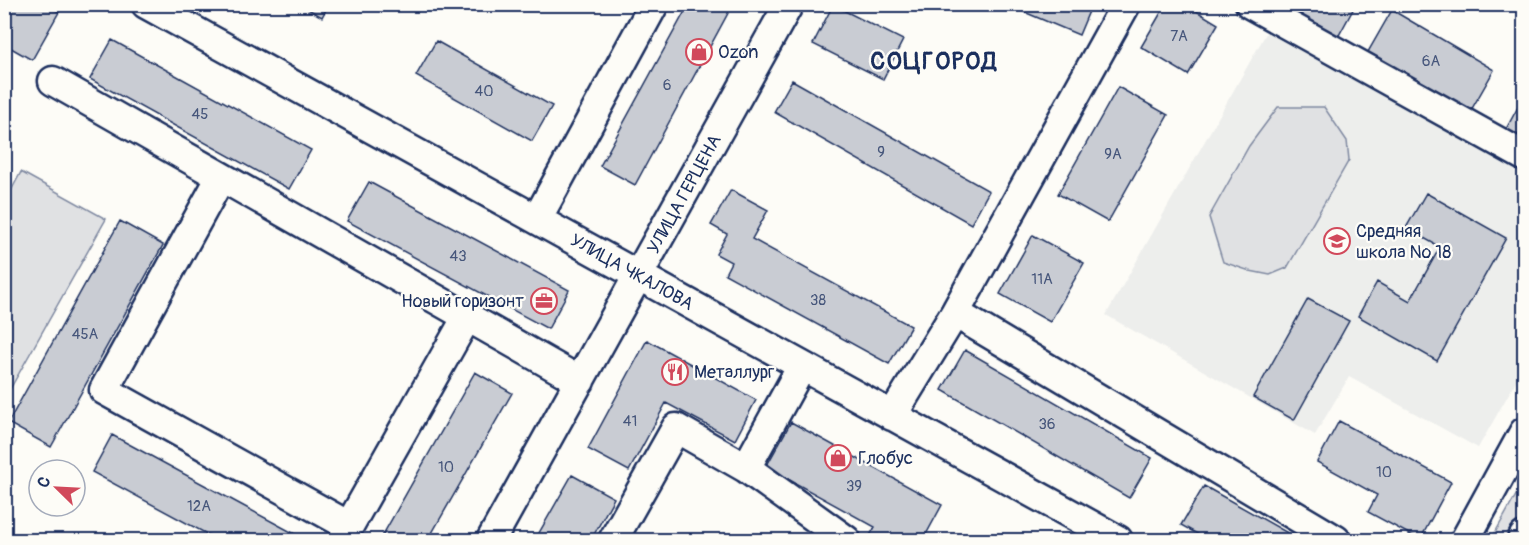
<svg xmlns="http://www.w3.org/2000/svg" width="1529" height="545" font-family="Pangolin,sans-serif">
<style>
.built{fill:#edeeec}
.green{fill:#e0e1e3;stroke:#7e88a0;stroke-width:1.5}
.building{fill:#c9ccd3;stroke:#1b2f5e;stroke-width:1.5}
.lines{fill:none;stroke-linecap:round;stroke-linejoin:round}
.minor-casing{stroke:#1b2f5e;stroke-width:33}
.minor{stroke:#fdfcf7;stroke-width:28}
.labels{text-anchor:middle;stroke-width:4.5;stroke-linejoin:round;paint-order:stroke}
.number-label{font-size:15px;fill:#46567b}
.poi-label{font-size:18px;fill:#1b2f5e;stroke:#fdfcf7;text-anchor:start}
.street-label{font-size:18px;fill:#1b2f5e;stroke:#fdfcf7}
.district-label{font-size:24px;font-weight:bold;letter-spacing:1.5px;fill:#1b2f5e;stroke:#fdfcf7}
</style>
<rect width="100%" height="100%" fill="#fdfcf7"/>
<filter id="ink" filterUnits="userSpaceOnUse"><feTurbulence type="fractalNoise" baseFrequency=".0167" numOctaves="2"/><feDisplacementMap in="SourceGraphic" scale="12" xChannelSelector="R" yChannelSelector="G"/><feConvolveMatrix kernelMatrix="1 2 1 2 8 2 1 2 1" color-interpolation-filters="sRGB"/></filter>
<g filter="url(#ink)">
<path class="built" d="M 1272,23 L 1524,166 L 1524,367 L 1478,448 L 1349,377 L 1315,435 L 1106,315 Z"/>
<path class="green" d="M 1278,107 L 1324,107 L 1347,141 L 1349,160 L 1287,268 L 1270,275 L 1250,271 L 1223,262 L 1209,217 L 1249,146 Z
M 21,172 L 106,219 L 5,398 L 5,202 Z
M 1524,481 L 1524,540 L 1491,540 Z"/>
<path class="building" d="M 4,4 L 45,4 L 59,12 L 32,60 L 4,44 Z
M 299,4 L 329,4 L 322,17 Z
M 689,4 L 733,4 L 635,185 L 600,166 Z
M 1005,4 L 1092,4 L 1079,35 Z
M 1166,4 L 1185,4 L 1218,24 L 1188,75 L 1141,47 Z
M 1279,4 L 1356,4 L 1338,37 Z
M 833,5 L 903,40 L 883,79 L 813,44 Z
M 1392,10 L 1494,70 L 1470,112 L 1368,52 Z
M 112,40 L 311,150 L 289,189 L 90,79 Z
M 436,41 L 552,106 L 532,141 L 416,76 Z
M 792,80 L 989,191 L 971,224 L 774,112 Z
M 1118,87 L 1168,115 L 1108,222 L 1058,194 Z
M 1524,96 L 1524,142 L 1505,131 Z
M 369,182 L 569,290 L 548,329 L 347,221 Z
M 731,190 L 768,210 L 752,239 L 911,326 L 889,364 L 725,274 L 731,262 L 716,254 L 727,234 L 711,225 Z
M 1426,193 L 1506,238 L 1437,361 L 1358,316 L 1377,282 L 1410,301 L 1440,247 L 1406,228 Z
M 120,221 L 163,245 L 51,447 L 8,423 Z
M 1033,235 L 1084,263 L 1050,322 L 1000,294 Z
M 1308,299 L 1349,321 L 1294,420 L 1253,397 Z
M 647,340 L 756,400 L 735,440 L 666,403 L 629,471 L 588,449 Z
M 965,350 L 1152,458 L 1129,498 L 942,390 Z
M 475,372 L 512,393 L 428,540 L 380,540 Z
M 1339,421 L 1451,482 L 1420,540 L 1368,512 L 1377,495 L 1317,462 Z
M 791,422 L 942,505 L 923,540 L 877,540 L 869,537 L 875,527 L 766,467 Z
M 112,435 L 306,540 L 218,540 L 92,472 Z
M 572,475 L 614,498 L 591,540 L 535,540 Z
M 1204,486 L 1300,540 L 1208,540 L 1181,525 Z"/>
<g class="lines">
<defs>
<path id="minor" d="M 146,4 L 1118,540
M 1250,4 L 1524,156
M 53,81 L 580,381
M 221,177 L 104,390 L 349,526 L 467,317
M 537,219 L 654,4
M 955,313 L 1126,4
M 892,416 L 955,313 L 1336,540
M 746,468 L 802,366
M 491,540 L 789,4
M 613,540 L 676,428 L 746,468 L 846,540
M 1465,540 L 1524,432
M 1522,540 L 1524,536"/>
</defs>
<use href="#minor" class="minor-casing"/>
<use href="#minor" class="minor"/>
</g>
</g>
<defs>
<symbol id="shop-ring" viewBox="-11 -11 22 22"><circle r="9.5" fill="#fdfcf7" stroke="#d1495b" stroke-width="1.5"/><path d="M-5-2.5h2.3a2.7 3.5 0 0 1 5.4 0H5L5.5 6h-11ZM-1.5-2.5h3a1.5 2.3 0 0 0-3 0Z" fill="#d1495b"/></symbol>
<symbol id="school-ring" viewBox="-11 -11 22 22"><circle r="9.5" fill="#fdfcf7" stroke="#d1495b" stroke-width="1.5"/><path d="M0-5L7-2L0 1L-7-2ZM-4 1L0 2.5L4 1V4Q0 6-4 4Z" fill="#d1495b"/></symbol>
<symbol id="office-ring" viewBox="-11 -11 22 22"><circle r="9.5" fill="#fdfcf7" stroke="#d1495b" stroke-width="1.5"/><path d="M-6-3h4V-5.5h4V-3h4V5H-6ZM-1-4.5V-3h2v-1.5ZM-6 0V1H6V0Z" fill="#d1495b"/></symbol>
<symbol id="restaurant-ring" viewBox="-11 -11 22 22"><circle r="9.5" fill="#fdfcf7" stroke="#d1495b" stroke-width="1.5"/><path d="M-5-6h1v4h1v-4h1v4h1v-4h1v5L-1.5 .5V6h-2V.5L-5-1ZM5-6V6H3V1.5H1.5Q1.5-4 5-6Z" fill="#d1495b"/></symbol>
</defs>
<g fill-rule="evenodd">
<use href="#shop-ring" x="684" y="37" width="30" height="30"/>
<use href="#school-ring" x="1322" y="226" width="30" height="30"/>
<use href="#office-ring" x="529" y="286" width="30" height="30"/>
<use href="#restaurant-ring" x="660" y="357" width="30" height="30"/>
<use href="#shop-ring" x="823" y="443" width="30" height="30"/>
</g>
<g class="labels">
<g class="number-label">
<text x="1179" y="41">7А</text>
<text x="1431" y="66">6А</text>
<text x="667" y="90">6</text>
<text x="484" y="96">40</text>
<text x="200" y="119">45</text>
<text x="881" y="157">9</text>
<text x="1113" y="159">9А</text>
<text x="458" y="261">43</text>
<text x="1042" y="284">11А</text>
<text x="818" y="305">38</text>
<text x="85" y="339">45А</text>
<text x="630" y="426">41</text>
<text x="1047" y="429">36</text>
<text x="446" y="472">10</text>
<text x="1384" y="477">10</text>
<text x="854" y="491">39</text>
<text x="199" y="511">12А</text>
</g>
<g class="poi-label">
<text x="718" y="58">Ozon</text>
<text x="1356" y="237">Средняя<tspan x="1356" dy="21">школа № 18</tspan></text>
<text x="524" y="307" text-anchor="end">Новый горизонт</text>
<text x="694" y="378">Металлург</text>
<text x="858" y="464">Глобус</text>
</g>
<g class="street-label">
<text transform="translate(684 194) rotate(-61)" y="6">УЛИЦА ГЕРЦЕНА</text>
<text transform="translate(632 272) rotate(29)" y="6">УЛИЦА ЧКАЛОВА</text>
</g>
<g class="district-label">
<text x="934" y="69">СОЦГОРОД</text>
</g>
</g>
<rect width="1529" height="545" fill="none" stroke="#fdfcf7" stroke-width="24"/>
<rect x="12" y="12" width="1505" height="521" fill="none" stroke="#1b2f5e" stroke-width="2" filter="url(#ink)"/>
<g transform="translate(57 488) rotate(294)"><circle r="28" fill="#fdfcf7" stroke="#a3aaba" stroke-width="1.5"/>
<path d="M0-4.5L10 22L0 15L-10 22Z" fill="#d1495b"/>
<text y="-9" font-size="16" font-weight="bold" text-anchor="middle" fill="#1b2f5e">С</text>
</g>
</svg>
